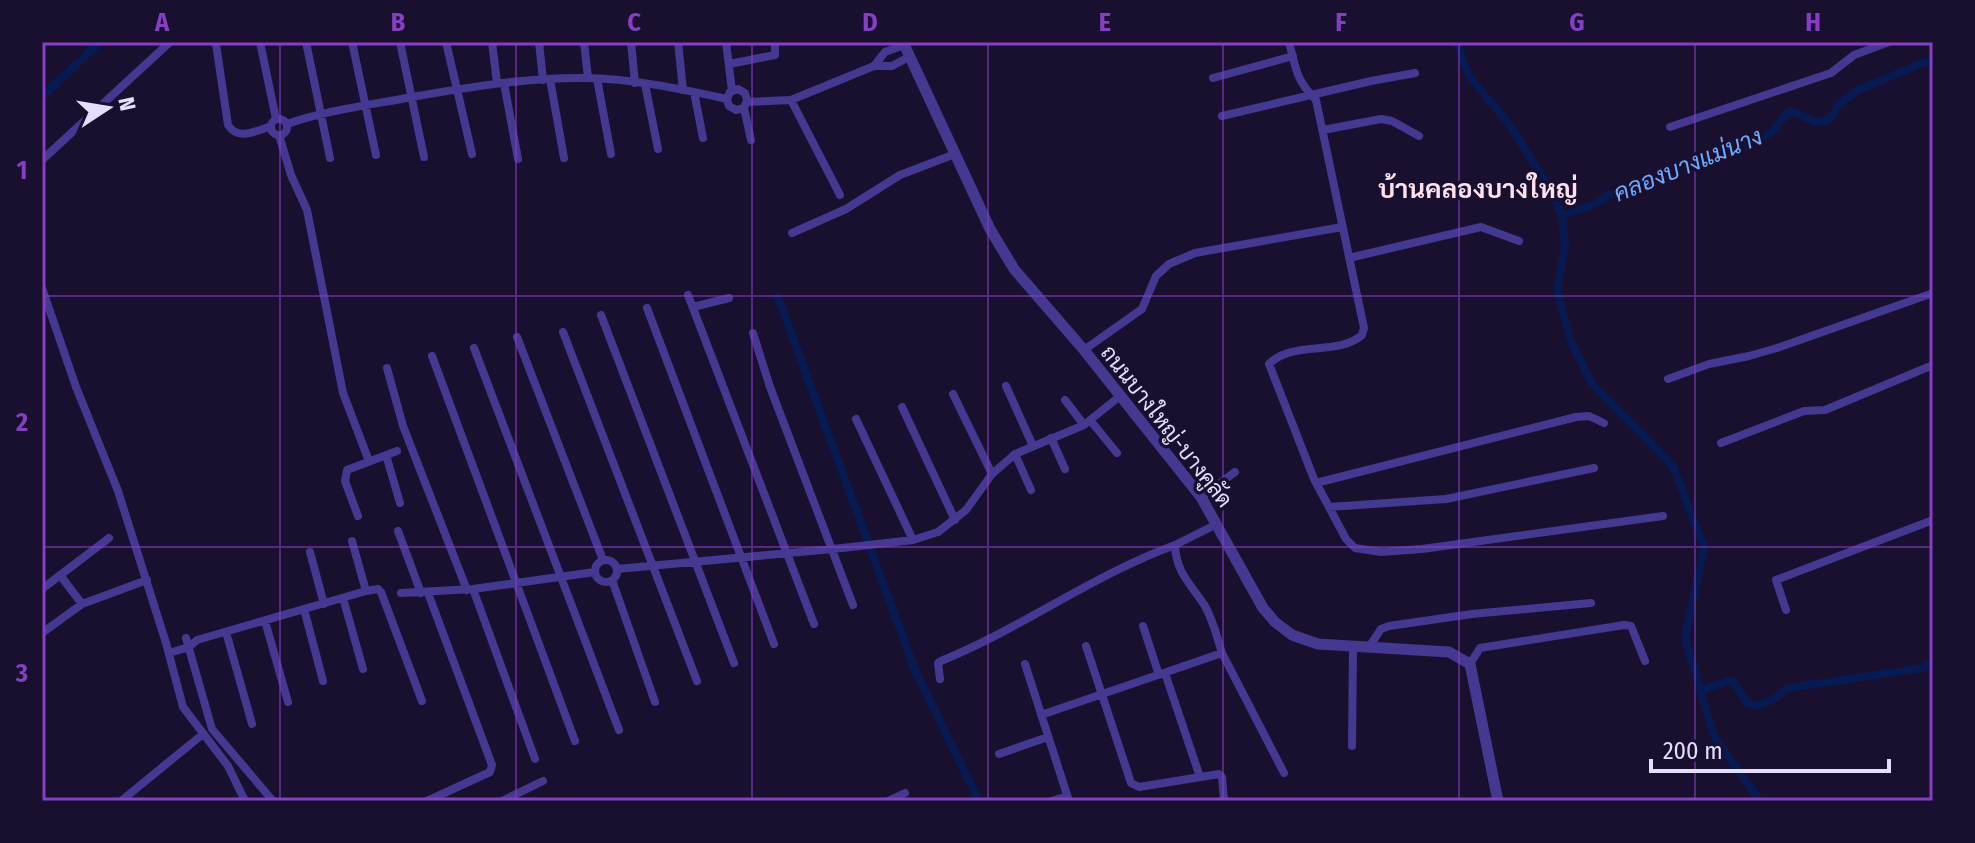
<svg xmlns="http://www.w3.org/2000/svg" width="1975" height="843" font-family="'Fira Sans Condensed',Sarabun,sans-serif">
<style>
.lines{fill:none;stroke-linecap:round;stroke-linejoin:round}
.canal{stroke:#071a51;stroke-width:8}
.minor{stroke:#453891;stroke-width:8}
.tertiary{stroke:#453891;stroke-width:11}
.grid{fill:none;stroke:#863ec5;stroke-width:2;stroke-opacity:0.55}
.labels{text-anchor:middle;stroke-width:7;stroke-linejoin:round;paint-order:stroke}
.street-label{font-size:22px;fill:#e5deff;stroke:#19102f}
.water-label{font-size:24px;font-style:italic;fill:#6caaff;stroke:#19102f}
.quarter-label{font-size:26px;font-weight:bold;fill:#ffe0f0;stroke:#19102f}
.neatline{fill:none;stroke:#863ec5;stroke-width:3}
.grid-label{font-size:26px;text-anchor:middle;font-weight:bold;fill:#863ec5}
</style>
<rect width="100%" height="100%" fill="#19102f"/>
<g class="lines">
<path class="canal" d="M 1456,42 L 1469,76 L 1509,124 L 1553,194 L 1562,216 L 1565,245 L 1557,289 L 1571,341 L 1592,384 L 1673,466 L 1704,547 L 1685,638 L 1714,736 L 1760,801
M 42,97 L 100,42
M 1562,216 L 1597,203 L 1610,194 L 1633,189 L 1697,160 L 1769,134 C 1779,127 1781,118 1790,111 L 1814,121 L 1825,122 L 1833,115 L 1837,106 L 1856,91 L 1925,62 L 1933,61
M 778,297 L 915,670 L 979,801
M 1700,690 L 1732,680 L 1747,702 L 1755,706 L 1771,701 L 1788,688 L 1923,668 L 1933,662"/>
<path class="minor" d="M 260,42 L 276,119
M 306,42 L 330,158
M 352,42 L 376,155
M 400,42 L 424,157
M 446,42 L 472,154
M 492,42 L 497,83
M 539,42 L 543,80
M 584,42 L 588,78
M 631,42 L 635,83
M 678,42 L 683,90
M 726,42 L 732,91
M 1289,42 C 1296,69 1296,80 1316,100 L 1364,328 L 1362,335 C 1339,356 1292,340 1269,364 L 1314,479 L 1329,507 L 1446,499 L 1594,468
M 216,44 L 228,125 C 238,141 256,131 271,126
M 729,64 L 775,55 L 775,42
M 874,66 L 885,52 L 904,45
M 1213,78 L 1293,56
M 550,79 L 564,158
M 597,79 L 611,154
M 504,83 L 518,159
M 645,84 L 658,149
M 694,92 L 703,138
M 791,100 L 840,195
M 747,102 L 791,100 L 874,66 L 892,66 L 909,57
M 744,108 L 751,140
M 1222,116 L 1371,81 L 1415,73
M271 127a8 8 0 1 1 16 0a8 8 0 1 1-16 0Z
M 287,124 C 327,110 370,105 412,97 C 470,87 529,77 588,78 C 634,79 681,89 727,99 L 729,106 L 736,110 L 744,108 L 747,100 L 745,93 L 738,89 L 730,92 L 727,99
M 1670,127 L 1831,73 L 1854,55 L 1889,42
M 1323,130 L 1381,119 L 1392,121 L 1419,136
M 279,135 L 291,175 L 307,210 L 343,393 L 369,461
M 42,160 L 170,42
M 792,233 L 846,209 L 900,175 L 955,154
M 1349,258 L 1481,227 L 1519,241
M 42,288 L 76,387 L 118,491 L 166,643 L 183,707 L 228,766 L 245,801
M 688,295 L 814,624
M 693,307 L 729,298
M 647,308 L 774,644
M 601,315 L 734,663
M 563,332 L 697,681
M 753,333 L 770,387 L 853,605
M 517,337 L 603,560
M 474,348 L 619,730
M 1084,350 L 1142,309 L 1156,276 L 1169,264 L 1195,253 L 1342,227
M 432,356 L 575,741
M 387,368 L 403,426 L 467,590
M 1668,379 L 1709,364 L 1749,356 L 1777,348 L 1933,293
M 1006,386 L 1033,446
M 953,394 L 992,474
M 1065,400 L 1084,425
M 902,407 L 955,520
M 856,419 L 913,540
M 1090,420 L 1117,453
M 1051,438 L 1065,469
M 1721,443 L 1804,411 L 1825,410 L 1933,365
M 1015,454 L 1031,490
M 386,455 L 400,503
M 1316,483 L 1576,417 L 1589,416 L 1604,423
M 1201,497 L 1235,472
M 1329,507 L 1346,539 L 1355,548 L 1381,552 L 1422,549 L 1663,516
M 358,516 L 345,481 L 347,470 L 397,451
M 398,531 L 421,593
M 310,552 L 324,604
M595 571a11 11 0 1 1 22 0a11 11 0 1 1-22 0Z
M 617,569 L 833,549 L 913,540 L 938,532 L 966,510 L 992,474 L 1015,454 L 1084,425 L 1120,396
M 60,575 L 82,604
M 612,580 L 655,702
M 42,589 L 109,538
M 473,589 L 535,759
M 366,591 L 378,589 L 381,592 L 422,701
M 401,593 L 473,589 L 595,572
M 343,598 L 363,669
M 304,609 L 323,681
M 1786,610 L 1776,580 L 1933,520
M 265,621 L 288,702
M 1143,626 L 1159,675
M 226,632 L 252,724
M 42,633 L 82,604 L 147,580
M 186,638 L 212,729 L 273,801
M 1086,646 L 1131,783 L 1139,787 L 1219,774 L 1222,777 L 1224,800
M 1369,647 L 1381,629 L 1389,626 L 1472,614 L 1591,603
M 169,653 L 189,647 L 197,640 L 366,591 L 352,541
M 1222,653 L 1284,773
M 1025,664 L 1069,801
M 1470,664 L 1480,648 L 1624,625 L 1631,626 L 1645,661
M 1165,673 L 1200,777
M 940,679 L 938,663 L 941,661 C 1022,628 1093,575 1175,545
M 1041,715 L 1222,653 C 1217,637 1213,620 1205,606 C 1191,584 1176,573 1175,545 L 1217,524
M 1352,746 L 1353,647
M 999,754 L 1048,737
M 121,801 L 203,734
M 427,801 L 490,772 L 492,765 L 428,593
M 502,801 L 543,781
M 888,801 L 905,793
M 1052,801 L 1067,796"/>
<path class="tertiary" d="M 903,42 L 990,229 L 1014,269 L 1084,350 L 1201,497 L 1263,608 L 1275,622 L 1292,635 L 1318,644 L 1449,652 L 1470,664 L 1498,801"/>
</g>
<path class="grid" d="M 280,42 L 280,801M 516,42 L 516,801M 752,42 L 752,801M 988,42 L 988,801M 1223,42 L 1223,801M 1459,42 L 1459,801M 1695,42 L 1695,801M 42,296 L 1933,296M 42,547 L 1933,547"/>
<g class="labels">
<g class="street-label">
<text transform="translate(1167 426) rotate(52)" y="8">ถนนบางใหญ่-บางคูลัด</text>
</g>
<g class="water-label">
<text transform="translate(1688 165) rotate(-22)" y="8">คลองบางแม่นาง</text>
</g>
<g class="quarter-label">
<text x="1478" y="198">บ้านคลองบางใหญ่</text>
</g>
</g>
<rect width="1975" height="843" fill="none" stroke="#19102f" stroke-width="88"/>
<g transform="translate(108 108) rotate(78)" stroke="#19102f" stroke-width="6" paint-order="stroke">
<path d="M0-6L14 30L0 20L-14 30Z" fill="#e5deff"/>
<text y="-12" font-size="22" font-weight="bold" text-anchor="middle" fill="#e5deff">N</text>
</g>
<path d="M1651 759v12h238v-12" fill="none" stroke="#e5deff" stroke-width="4"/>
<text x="1663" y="759" font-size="24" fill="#e5deff" stroke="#19102f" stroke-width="6" paint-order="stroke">200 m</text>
<rect x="44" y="44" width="1887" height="755" class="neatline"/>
<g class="grid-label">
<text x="162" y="31">A</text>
<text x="398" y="31">B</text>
<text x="634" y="31">C</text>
<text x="870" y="31">D</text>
<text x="1105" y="31">E</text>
<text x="1341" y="31">F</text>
<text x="1577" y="31">G</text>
<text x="1813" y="31">H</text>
<text x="22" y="179">1</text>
<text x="22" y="431">2</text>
<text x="22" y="682">3</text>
</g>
</svg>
